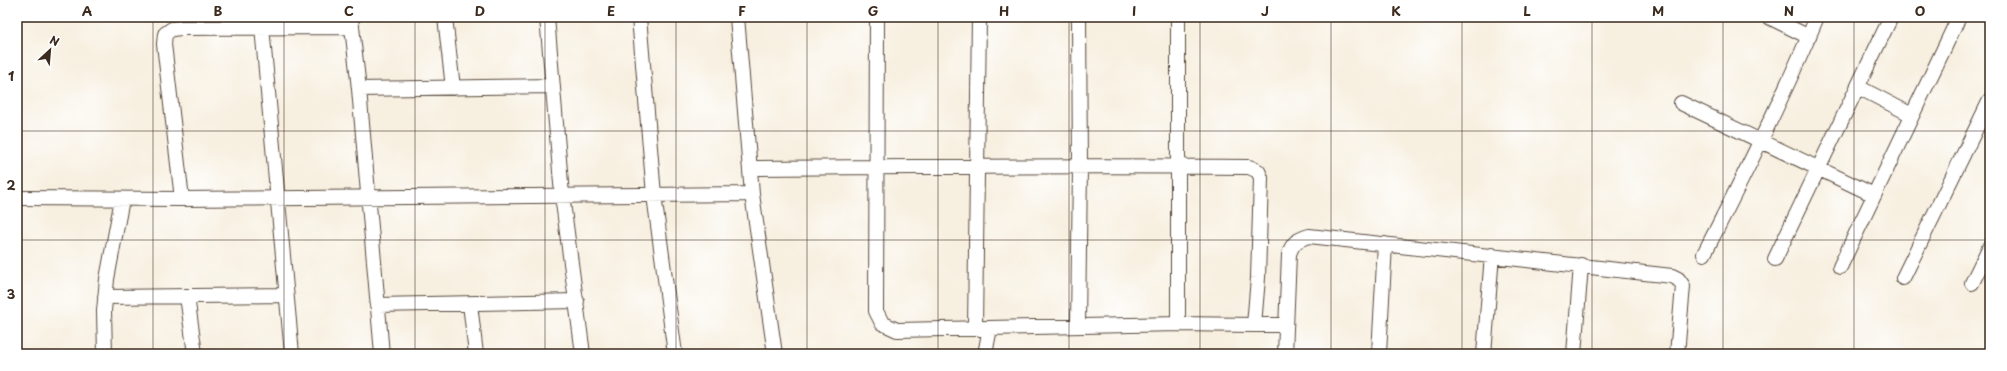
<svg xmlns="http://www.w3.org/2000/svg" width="2007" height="371" font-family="'Playpen Sans',sans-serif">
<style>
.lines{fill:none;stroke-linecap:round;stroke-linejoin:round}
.street-casing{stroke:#57483b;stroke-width:16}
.street{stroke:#fff;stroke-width:14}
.grid{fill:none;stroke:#3b2a1e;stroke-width:1;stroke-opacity:0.55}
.neatline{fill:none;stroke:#3b2a1e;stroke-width:1.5}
.grid-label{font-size:13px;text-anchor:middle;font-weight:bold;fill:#3b2a1e}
</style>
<rect width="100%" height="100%" fill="#fff"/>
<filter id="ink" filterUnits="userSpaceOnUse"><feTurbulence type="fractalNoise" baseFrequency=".025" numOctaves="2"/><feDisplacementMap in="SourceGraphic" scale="8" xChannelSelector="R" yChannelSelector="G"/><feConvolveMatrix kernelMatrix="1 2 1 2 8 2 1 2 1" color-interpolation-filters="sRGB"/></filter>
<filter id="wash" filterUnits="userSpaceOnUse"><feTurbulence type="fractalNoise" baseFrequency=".012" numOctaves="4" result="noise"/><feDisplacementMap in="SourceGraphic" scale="16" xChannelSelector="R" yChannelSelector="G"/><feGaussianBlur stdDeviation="0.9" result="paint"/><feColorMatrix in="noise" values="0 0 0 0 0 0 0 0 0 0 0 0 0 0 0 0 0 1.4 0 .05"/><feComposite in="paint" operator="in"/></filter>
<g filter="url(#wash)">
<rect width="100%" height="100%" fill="#f7efdf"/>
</g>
<g filter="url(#ink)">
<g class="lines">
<defs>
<path id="street" d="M 445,17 L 453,88
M 547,17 L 562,195 L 583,354
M 639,17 L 654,195 L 675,354
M 737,17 L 752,194 L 775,354
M 1178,17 L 1178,324
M 1769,17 L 1809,37
M 351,18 L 359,89 L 382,354
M 262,27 L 292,354
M 1858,87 L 1912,115
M 359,89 L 553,86
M 1681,103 L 1874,195
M 750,168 C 916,167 1083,165 1249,167 L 1258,171 L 1261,178 L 1258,278 L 1254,325 L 1178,324 L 897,330 L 882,323 L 876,311 L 877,17
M 17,198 L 182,199 L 752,194
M 182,199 L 164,44 L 165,34 L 172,29 L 181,28 L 352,27
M 1704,254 C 1744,176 1783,98 1817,17
M 1775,259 L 1891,17
M 1840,267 L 1959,17
M 1903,278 L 1990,100
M 1972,283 L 1990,246
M 187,296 L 195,354
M 105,297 L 285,295
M 470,304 L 476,354
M 377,305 L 577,301
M 1254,325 L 1286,325
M 1078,326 L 1080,167 L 1079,17
M 975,328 L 979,17
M 105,354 L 104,311 L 107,279 L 122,199
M 985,354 L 990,328
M 1285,354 L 1289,254 C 1293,242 1297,240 1309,236 L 1672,276 L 1678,279 L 1683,286 L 1677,354
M 1379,354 L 1385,244
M 1484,354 L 1492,255
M 1574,354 L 1581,265"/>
</defs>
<use href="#street" class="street-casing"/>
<use href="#street" class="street"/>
</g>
</g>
<path class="grid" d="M 153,17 L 153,354M 284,17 L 284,354M 415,17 L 415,354M 545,17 L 545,354M 676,17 L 676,354M 807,17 L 807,354M 938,17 L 938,354M 1069,17 L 1069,354M 1200,17 L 1200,354M 1331,17 L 1331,354M 1462,17 L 1462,354M 1592,17 L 1592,354M 1723,17 L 1723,354M 1854,17 L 1854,354M 17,131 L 1990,131M 17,240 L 1990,240"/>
<rect width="2007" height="371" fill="none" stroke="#fff" stroke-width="44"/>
<g transform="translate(50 50) rotate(26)" stroke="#ffffff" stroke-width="3" paint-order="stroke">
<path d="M0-3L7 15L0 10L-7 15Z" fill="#3b2a1e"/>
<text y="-6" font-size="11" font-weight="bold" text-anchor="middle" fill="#3b2a1e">N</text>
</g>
<rect x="22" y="22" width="1963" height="327" class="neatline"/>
<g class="grid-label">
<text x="87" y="16">A</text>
<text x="218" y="16">B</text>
<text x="349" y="16">C</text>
<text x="480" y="16">D</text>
<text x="611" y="16">E</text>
<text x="742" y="16">F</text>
<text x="873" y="16">G</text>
<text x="1004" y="16">H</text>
<text x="1134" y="16">I</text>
<text x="1265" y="16">J</text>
<text x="1396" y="16">K</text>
<text x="1527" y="16">L</text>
<text x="1658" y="16">M</text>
<text x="1789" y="16">N</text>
<text x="1920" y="16">O</text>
<text x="11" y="81">1</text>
<text x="11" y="190">2</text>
<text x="11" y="299">3</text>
</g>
</svg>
